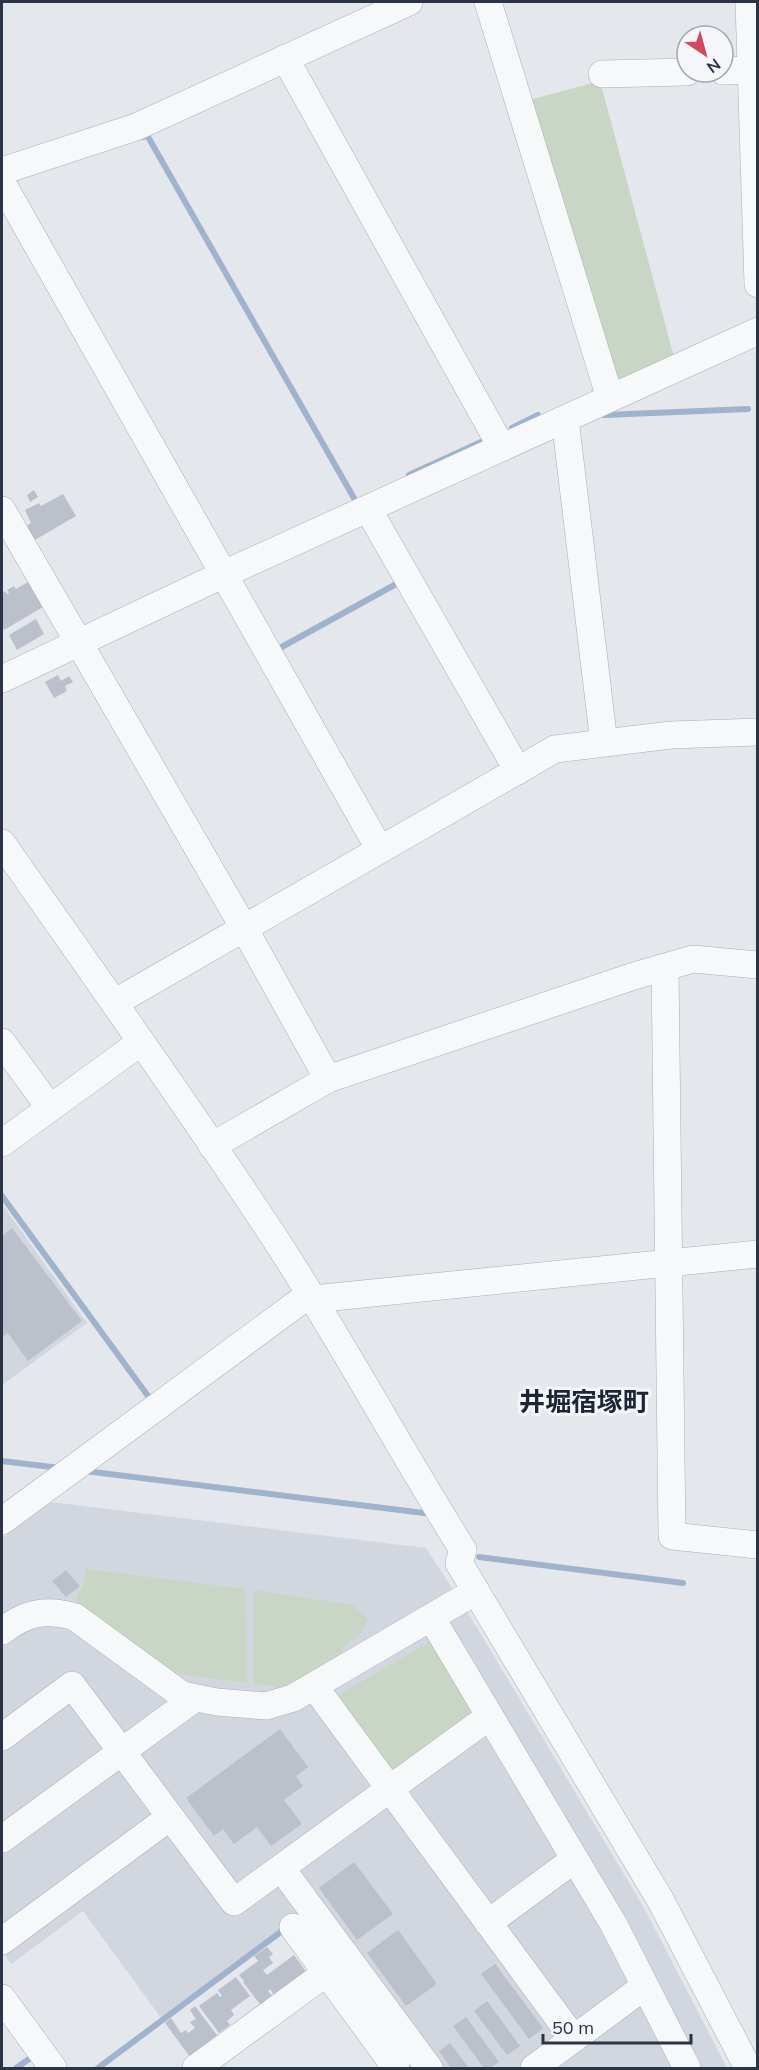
<svg xmlns="http://www.w3.org/2000/svg" width="759" height="2070" font-family="Mulish,'Noto Sans JP',sans-serif">
<style>
.built{fill:#d2d6de}
.green{fill:#c9d6c5}
.lines{fill:none;stroke-linecap:round;stroke-linejoin:round}
.stream{stroke:#9fb4cc;stroke-width:6}
.building{fill:#bbc0ca}
.minor-casing{stroke:#a9aeb7;stroke-width:28}
.minor{stroke:#f7f8fa;stroke-width:27}
.labels{text-anchor:middle;stroke-width:6;stroke-linejoin:round;paint-order:stroke}
.quarter-label{font-size:26px;font-weight:bold;fill:#1d2536;stroke:#f4f6f9}
</style>
<rect width="100%" height="100%" fill="#e4e7ec"/>
<path class="built" d="M 2,1204 L 87,1323 L 2,1385 Z
M 51,1502 L 426,1548 L 467,1611 L 644,1908 L 727,2068 L 406,2068 L 296,1919 L 161,2018 L 83,1911 L 11,1964 L 2,1951 L 2,1538 Z"/>
<path class="green" d="M 600,81 L 674,357 L 623,380 L 614,376 L 529,100 Z
M 86,1569 L 246,1589 L 247,1683 L 171,1673 L 78,1608 L 76,1597 L 83,1587 Z
M 254,1590 L 353,1605 L 368,1620 L 359,1636 L 345,1645 L 341,1655 L 298,1682 L 280,1687 L 254,1684 Z
M 436,1638 L 479,1710 L 397,1777 L 332,1699 Z"/>
<g class="lines">
<path class="stream" d="M 143,137 L 147,135 L 355,500
M 605,415 L 748,409
M 512,428 L 538,415
M 409,475 L 481,442
M 278,649 L 398,583 L 396,580
M 2,1196 L 151,1400
M 2,1461 L 60,1468
M 85,1471 L 432,1514
M 479,1557 L 683,1583
M 16,2068 L 35,2055
M 98,2068 L 282,1931"/>
</g>
<path class="building" d="M 34,490 L 38,497 L 30,502 L 27,495 Z
M 63,494 L 76,516 L 33,541 L 25,527 L 31,523 L 25,510 L 39,503 L 41,506 Z
M 28,582 L 43,607 L 4,630 L 2,625 L 2,593 L 5,591 L 7,594 L 9,593 L 7,590 L 14,586 L 16,589 Z
M 36,619 L 44,634 L 17,650 L 9,635 Z
M 58,675 L 61,681 L 69,676 L 73,682 L 65,686 L 67,691 L 54,698 L 45,682 Z
M 12,1228 L 82,1321 L 28,1361 L 8,1333 L 2,1337 L 2,1236 Z
M 66,1570 L 80,1586 L 66,1597 L 52,1581 Z
M 280,1729 L 308,1767 L 296,1776 L 303,1786 L 284,1800 L 302,1824 L 271,1846 L 257,1827 L 234,1844 L 223,1829 L 214,1836 L 186,1798 Z
M 354,1862 L 393,1914 L 357,1940 L 319,1888 Z
M 398,1930 L 437,1984 L 406,2006 L 367,1953 Z
M 267,1947 L 273,1954 L 269,1957 L 273,1963 L 263,1970 L 267,1975 L 294,1955 L 307,1973 L 276,1998 L 270,1989 L 268,1991 L 275,2000 L 263,2008 L 243,1982 L 244,1981 L 239,1975 L 258,1961 L 254,1956 Z
M 495,1964 L 543,2028 L 529,2039 L 481,1974 Z
M 236,1977 L 250,1996 L 231,2010 L 234,2015 L 227,2021 L 230,2025 L 219,2033 L 199,2006 L 217,1993 L 220,1997 L 222,1996 L 218,1990 Z
M 487,2001 L 520,2046 L 507,2055 L 474,2011 Z
M 195,2006 L 220,2039 L 190,2057 L 165,2023 L 171,2018 L 181,2033 L 186,2030 L 188,2033 L 195,2028 L 190,2022 L 196,2019 L 190,2010 Z
M 466,2017 L 499,2062 L 490,2068 L 484,2068 L 453,2026 Z
M 450,2043 L 469,2068 L 451,2068 L 439,2051 Z"/>
<g class="lines">
<defs>
<path id="minor" d="M 488,2 L 610,398
M 749,2 L 758,284
M 285,58 L 502,448
M 723,71 L 751,70
M 602,74 L 687,72
M 2,171 L 136,127 L 409,2
M 2,183 L 380,850
M 565,419 L 604,743
M 368,509 L 518,771
M 2,510 L 244,928 L 328,1079
M 2,679 L 224,574 L 758,331
M 2,843 C 92,972 184,1100 270,1231 C 339,1335 397,1445 463,1550 L 459,1563 L 661,1901 L 748,2068
M 665,967 L 672,1536 L 758,1545
M 114,1003 L 555,749 L 671,735 L 758,732
M 2,1042 L 50,1108
M 2,1143 L 141,1042
M 212,1146 L 328,1079 L 634,976 L 693,959 L 758,965
M 313,1299 L 758,1254
M 2,1521 L 310,1294
M 431,1617 L 614,1925 L 687,2068
M 2,1631 C 25,1613 46,1608 75,1617 L 182,1695 L 217,1702 L 266,1706 L 293,1698 L 476,1591
M 314,1686 L 574,2039
M 2,1737 L 72,1685 L 234,1902 L 490,1716
M 2,1839 L 195,1698
M 281,1868 L 429,2068
M 488,1923 L 575,1859
M 293,1927 L 396,2068
M 2,1941 L 170,1817
M 2,1998 L 53,2068
M 196,2068 L 326,1973
M 534,2068 L 645,1986"/>
</defs>
<use href="#minor" class="minor-casing"/>
<use href="#minor" class="minor"/>
</g>
<g class="labels">
<g class="quarter-label">
<text x="584" y="1411">井堀宿塚町</text>
</g>
</g>
<rect width="759" height="2070" fill="none" stroke="#2b3445" stroke-width="6"/>
<g transform="translate(705 54) rotate(144)"><circle r="28" fill="#f4f6f9" stroke="#a4a8b1" stroke-width="1.5"/>
<path d="M0-4.5L10 22L0 15L-10 22Z" fill="#d1495b"/>
<text y="-9" font-size="16" font-weight="bold" text-anchor="middle" fill="#2b3445">N</text>
</g>
<path d="M543 2034v9h148v-9" fill="none" stroke="#2b3445" stroke-width="3"/>
<text x="552" y="2034" font-size="18" fill="#2b3445" stroke="#f4f6f9" stroke-width="4.5" paint-order="stroke">50 m</text>
</svg>
